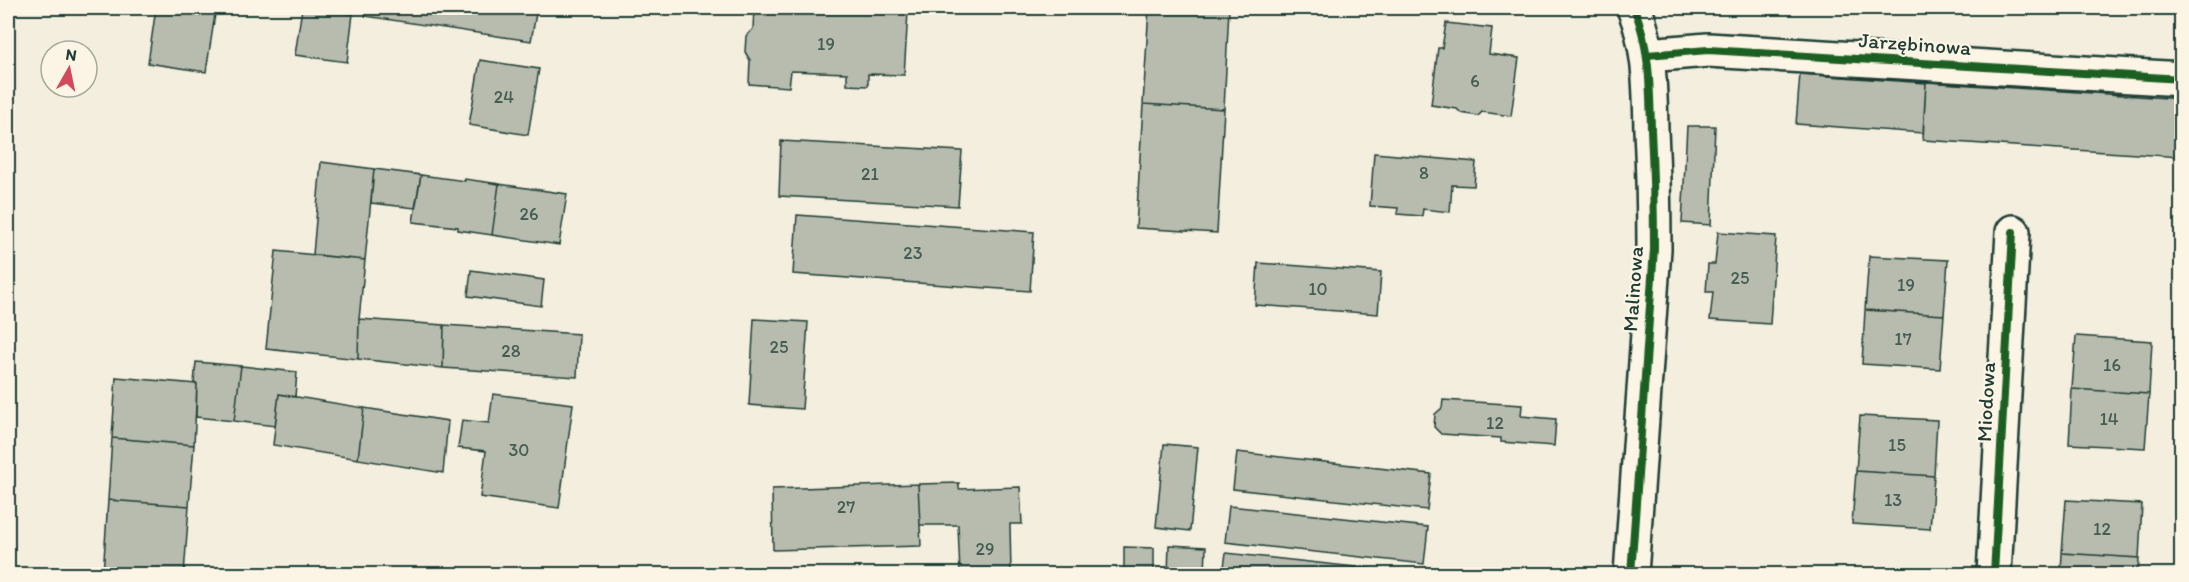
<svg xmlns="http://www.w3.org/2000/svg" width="2189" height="582" font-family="Itim,sans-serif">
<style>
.building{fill:#b8bcae;stroke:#1f3d34;stroke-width:1.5}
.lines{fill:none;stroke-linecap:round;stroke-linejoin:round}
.minor-casing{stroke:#1f3d34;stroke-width:38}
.minor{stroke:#fcf5e5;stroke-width:33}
.cycleway-casing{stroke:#fcf5e5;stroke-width:11}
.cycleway{stroke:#1b5e20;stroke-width:8}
.labels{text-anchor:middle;stroke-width:4.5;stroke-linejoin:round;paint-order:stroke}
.number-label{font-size:18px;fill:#455d52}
.street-label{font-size:21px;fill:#1f3d34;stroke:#fcf5e5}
</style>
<rect width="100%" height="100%" fill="#f3eede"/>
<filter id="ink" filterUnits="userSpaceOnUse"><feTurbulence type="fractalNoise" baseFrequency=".0167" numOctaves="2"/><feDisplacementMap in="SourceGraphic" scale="12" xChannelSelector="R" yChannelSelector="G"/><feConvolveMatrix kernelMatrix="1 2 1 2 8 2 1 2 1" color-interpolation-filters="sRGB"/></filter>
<g filter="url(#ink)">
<path class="building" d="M 156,8 L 216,8 L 206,72 L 148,63 Z
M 302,8 L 353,14 L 347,62 L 295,55 Z
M 367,8 L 537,8 L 531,41 L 365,16 Z
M 754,8 L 826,8 L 908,12 L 904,75 L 868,74 L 868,86 L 847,85 L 847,73 L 791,71 L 789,87 L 749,84 L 750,60 L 745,52 L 746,36 L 753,29 Z
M 1149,8 L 1229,8 L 1224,109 L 1143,104 Z
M 1446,23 L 1492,28 L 1489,54 L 1519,58 L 1511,116 L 1482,112 L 1478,116 L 1461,113 L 1457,109 L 1431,105 L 1438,48 L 1442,48 Z
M 480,60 L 539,69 L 528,135 L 469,125 Z
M 1800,74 L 1926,83 L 1923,133 L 1796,124 Z
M 1926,82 L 2182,99 L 2182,157 L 1923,140 Z
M 1143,104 L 1224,109 L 1217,233 L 1136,228 Z
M 1687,126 L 1715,126 L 1711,225 L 1682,223 Z
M 781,141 L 962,151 L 958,206 L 779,196 Z
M 1374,153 L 1476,162 L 1474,186 L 1452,185 L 1450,212 L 1423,209 L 1422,216 L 1397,214 L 1398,208 L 1370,206 Z
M 321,162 L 374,169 L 365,260 L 313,255 Z
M 374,169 L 421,175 L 415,208 L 371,203 Z
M 421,175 L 465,181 L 465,179 L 499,184 L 492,235 L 458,230 L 458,227 L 413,222 Z
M 499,184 L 567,194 L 559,245 L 492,235 Z
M 797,215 L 1034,232 L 1030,291 L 793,274 Z
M 1718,232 L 1776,236 L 1770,324 L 1710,320 L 1713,292 L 1706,292 L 1708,264 L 1715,264 Z
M 276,251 L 365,260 L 359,319 L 358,359 L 266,349 Z
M 1869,256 L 1948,260 L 1944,315 L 1865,310 Z
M 1258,263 L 1381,272 L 1378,314 L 1255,305 Z
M 471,270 L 544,280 L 541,306 L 468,296 Z
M 1865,310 L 1944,315 L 1940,369 L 1862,364 Z
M 359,319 L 444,325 L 443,368 L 358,359 Z
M 754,319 L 808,322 L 802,409 L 749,405 Z
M 444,325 L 579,334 L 577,377 L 443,368 Z
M 2076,336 L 2152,341 L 2149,394 L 2072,389 Z
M 196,362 L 241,366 L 234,421 L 196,417 L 197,384 L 194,383 Z
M 241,366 L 297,372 L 295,397 L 279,394 L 275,426 L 234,421 Z
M 116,377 L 197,384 L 194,445 L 112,438 Z
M 2072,389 L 2149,394 L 2145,448 L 2069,444 Z
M 279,394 L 364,408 L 358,459 L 273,445 Z
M 493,394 L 573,404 L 559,508 L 480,497 L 486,451 L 458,448 L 462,420 L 489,423 Z
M 1443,400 L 1522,405 L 1521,416 L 1556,419 L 1554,446 L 1501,442 L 1501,438 L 1441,434 L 1434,427 L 1435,414 L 1442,408 Z
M 364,408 L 448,421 L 443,473 L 358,459 Z
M 1860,416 L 1937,420 L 1934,476 L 1856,471 Z
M 112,438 L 194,445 L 189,506 L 108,500 Z
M 1164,444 L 1198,447 L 1190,531 L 1156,527 Z
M 1237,452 L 1431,474 L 1427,510 L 1233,489 Z
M 1856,471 L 1934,476 L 1930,529 L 1852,524 Z
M 959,483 L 959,489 L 1020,487 L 1022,524 L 1010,524 L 1011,574 L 960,574 L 958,525 L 920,525 L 918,484 Z
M 918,484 L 921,546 L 773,550 L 772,489 Z
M 108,500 L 189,506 L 184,574 L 103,574 Z
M 2066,500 L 2142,504 L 2139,558 L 2062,553 Z
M 1229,506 L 1428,527 L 1424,564 L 1225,542 Z
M 1169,545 L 1206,547 L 1205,574 L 1168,574 Z
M 1124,547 L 1154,548 L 1154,574 L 1124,574 Z
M 1226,553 L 1420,574 L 1223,574 Z
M 2062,553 L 2139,558 L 2138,574 L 2061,574 Z
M 439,569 L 479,574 L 438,574 Z"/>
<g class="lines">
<defs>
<path id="minor" d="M 1647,55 L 1708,50 L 2182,79
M 1631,574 L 1654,249 C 1654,209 1653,169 1651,130 C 1650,89 1650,46 1634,8
M 1994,574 L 2013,232"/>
</defs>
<use href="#minor" class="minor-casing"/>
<use href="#minor" class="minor"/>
<defs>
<path id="cycleway" d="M 1647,55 L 1708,50 L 2182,79
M 1631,574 L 1654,249 C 1654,209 1653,169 1651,130 C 1650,89 1650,46 1634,8
M 1994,574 L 2013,232"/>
</defs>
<use href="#cycleway" class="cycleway-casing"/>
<use href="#cycleway" class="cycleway"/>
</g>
</g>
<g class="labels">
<g class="number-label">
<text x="826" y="50">19</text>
<text x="1475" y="87">6</text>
<text x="504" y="103">24</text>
<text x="1424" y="179">8</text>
<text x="870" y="180">21</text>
<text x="529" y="220">26</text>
<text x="913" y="259">23</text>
<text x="1740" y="284">25</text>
<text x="1906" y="291">19</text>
<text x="1318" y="295">10</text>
<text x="1903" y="345">17</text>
<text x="779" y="353">25</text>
<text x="511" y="357">28</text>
<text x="2112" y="371">16</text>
<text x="2109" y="425">14</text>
<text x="1495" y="429">12</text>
<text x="1897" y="451">15</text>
<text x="519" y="456">30</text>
<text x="1893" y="506">13</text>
<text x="846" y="513">27</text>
<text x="2102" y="535">12</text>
<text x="985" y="555">29</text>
</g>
<g class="street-label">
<text transform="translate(1915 44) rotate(4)" y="7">Jarzębinowa</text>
<text transform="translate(1633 289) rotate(-86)" y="7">Malinowa</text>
<text transform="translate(1986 402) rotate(-87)" y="7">Miodowa</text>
</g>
</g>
<rect width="2189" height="582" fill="none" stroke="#fcf5e5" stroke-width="30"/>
<rect x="15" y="15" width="2159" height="552" fill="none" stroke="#1f3d34" stroke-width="2" filter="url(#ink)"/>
<g transform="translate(69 69) rotate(9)"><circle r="28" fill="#fcf5e5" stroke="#a4ab9e" stroke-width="1.5"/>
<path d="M0-4.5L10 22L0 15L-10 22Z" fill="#d1495b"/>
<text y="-9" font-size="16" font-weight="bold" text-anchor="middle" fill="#1f3d34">N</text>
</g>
</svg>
